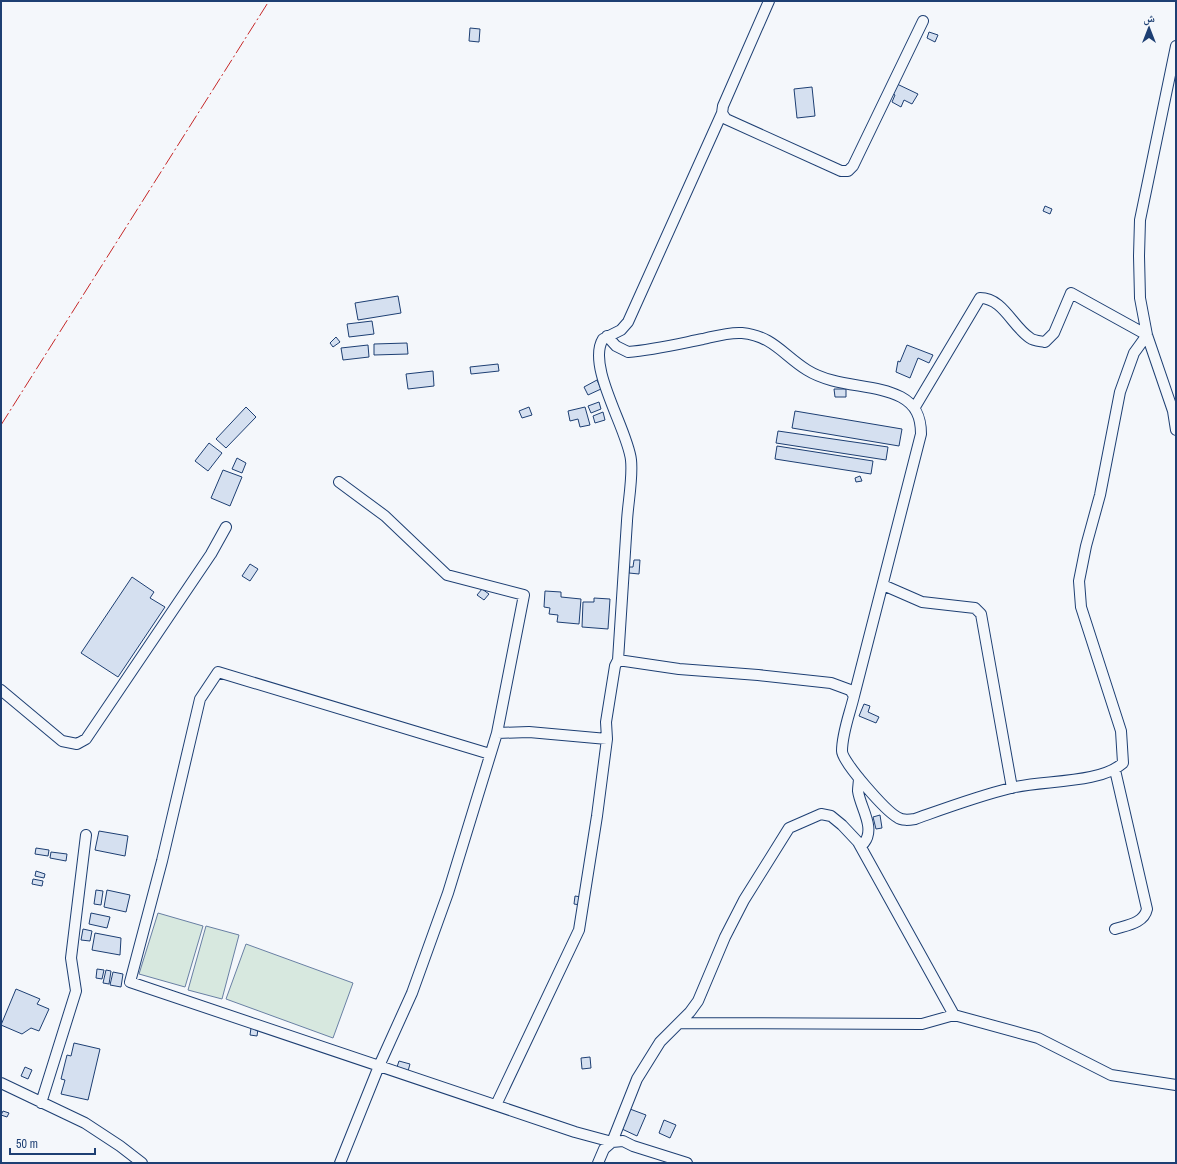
<svg xmlns="http://www.w3.org/2000/svg" width="1177" height="1164" font-family="'Archivo Narrow','Noto Naskh Arabic',sans-serif">
<style>
.green{fill:#d7e8df;stroke:#687fa3}
.building{fill:#d5e0f0;stroke:#1d3f73}
.lines{fill:none;stroke-linecap:round;stroke-linejoin:round}
.minor-casing{stroke:#1d3f73;stroke-width:12}
.minor{stroke:#f4f7fb;stroke-width:10}
.power{stroke:#c62828;stroke-width:1;stroke-dasharray:14 3 2 3;stroke-linecap:butt}
</style>
<rect width="100%" height="100%" fill="#f4f7fb"/>
<path class="green" d="M 158,913 L 203,926 L 185,987 L 139,974 Z
M 206,926 L 239,935 L 222,999 L 188,990 Z
M 246,944 L 353,983 L 333,1038 L 226,999 Z"/>
<path class="building" d="M 470,28 L 480,29 L 479,42 L 469,41 Z
M 929,32 L 938,35 L 935,42 L 927,38 Z
M 897,84 L 918,94 L 912,104 L 904,100 L 901,107 L 892,102 L 895,95 L 892,93 Z
M 812,87 L 815,116 L 797,118 L 794,89 Z
M 1045,206 L 1052,209 L 1050,214 L 1043,211 Z
M 398,296 L 401,313 L 358,320 L 355,303 Z
M 372,321 L 374,334 L 349,337 L 347,324 Z
M 336,337 L 340,342 L 333,347 L 330,343 Z
M 407,343 L 408,354 L 374,355 L 374,344 Z
M 368,345 L 369,357 L 343,360 L 341,348 Z
M 907,345 L 933,355 L 929,363 L 918,358 L 910,378 L 896,372 L 898,361 L 900,362 Z
M 498,364 L 499,371 L 471,374 L 470,367 Z
M 433,371 L 434,386 L 408,389 L 406,374 Z
M 597,380 L 601,389 L 588,395 L 584,387 Z
M 834,389 L 846,389 L 846,397 L 835,397 Z
M 599,402 L 601,409 L 591,413 L 588,406 Z
M 246,407 L 256,417 L 226,448 L 216,439 Z
M 529,407 L 532,415 L 522,418 L 519,411 Z
M 585,407 L 590,425 L 580,427 L 578,419 L 570,421 L 568,411 Z
M 795,411 L 902,429 L 899,446 L 792,428 Z
M 603,412 L 605,420 L 595,423 L 593,416 Z
M 778,431 L 888,447 L 886,460 L 776,443 Z
M 209,443 L 222,453 L 208,471 L 195,461 Z
M 777,446 L 873,461 L 871,474 L 775,459 Z
M 237,458 L 246,463 L 242,473 L 232,469 Z
M 223,470 L 242,477 L 230,506 L 211,498 Z
M 860,476 L 862,481 L 856,482 L 855,478 Z
M 634,560 L 640,560 L 639,574 L 629,573 L 629,567 L 633,567 Z
M 250,564 L 258,569 L 250,581 L 242,576 Z
M 132,577 L 154,592 L 150,598 L 165,607 L 118,677 L 81,653 Z
M 482,589 L 489,594 L 484,600 L 477,595 Z
M 545,591 L 561,592 L 561,597 L 581,599 L 579,624 L 557,622 L 558,615 L 549,614 L 550,608 L 544,607 Z
M 594,598 L 610,599 L 608,629 L 582,627 L 583,602 L 594,602 Z
M 864,704 L 870,706 L 868,712 L 879,717 L 876,723 L 859,716 Z
M 880,815 L 882,828 L 876,829 L 873,817 Z
M 99,831 L 128,836 L 125,856 L 95,850 Z
M 36,848 L 49,850 L 48,856 L 35,854 Z
M 51,852 L 67,854 L 66,861 L 50,858 Z
M 36,871 L 45,874 L 44,878 L 35,876 Z
M 33,879 L 43,881 L 42,886 L 32,884 Z
M 96,890 L 103,891 L 101,905 L 94,904 Z
M 107,890 L 130,895 L 126,912 L 104,907 Z
M 575,896 L 581,897 L 580,905 L 574,904 Z
M 91,913 L 110,917 L 107,928 L 89,924 Z
M 83,929 L 92,931 L 90,941 L 81,940 Z
M 95,933 L 121,938 L 120,955 L 92,950 Z
M 97,969 L 104,970 L 102,979 L 96,978 Z
M 106,970 L 111,971 L 109,984 L 103,983 Z
M 113,972 L 123,974 L 121,987 L 110,985 Z
M 16,989 L 40,999 L 37,1004 L 49,1009 L 39,1031 L 31,1028 L 22,1034 L 1,1025 Z
M 251,1028 L 258,1029 L 257,1036 L 250,1035 Z
M 74,1043 L 100,1049 L 88,1100 L 61,1094 L 65,1080 L 61,1079 L 67,1055 L 71,1056 Z
M 590,1057 L 591,1068 L 582,1069 L 581,1058 Z
M 399,1061 L 410,1064 L 408,1071 L 397,1067 Z
M 25,1067 L 32,1070 L 28,1079 L 21,1076 Z
M 630,1109 L 646,1115 L 637,1136 L 622,1129 Z
M 3,1111 L 9,1113 L 7,1117 L 1,1115 Z
M 664,1120 L 676,1125 L 670,1138 L 659,1133 Z"/>
<g class="lines">
<defs>
<path id="minor" d="M 769,1 L 723,106 L 722,113 L 726,119 L 841,171 L 848,171 L 853,166 L 923,21
M 1176,46 L 1140,220 L 1139,256 L 1140,298 L 1147,335 L 1173,411 L 1176,430
M 607,336 L 616,346 L 628,352 C 653,350 678,344 703,339 C 716,336 729,332 742,333 C 773,336 783,355 807,370 C 836,388 874,383 901,397 C 916,405 921,417 921,434 L 854,696
M 339,482 L 385,516 L 447,575 L 524,595 L 497,733 L 448,893 L 412,993 L 379,1066 L 340,1163
M 883,585 L 922,602 L 975,608 L 981,614 L 1012,788
M 618,660 C 621,613 624,567 627,521 C 628,502 633,478 631,460 C 628,430 586,366 603,339 L 621,330 L 628,322 L 722,113
M 1,690 L 62,741 L 77,744 L 86,739 L 211,554 L 226,527
M 497,733 L 529,732 L 607,739 L 606,722 L 615,666 L 618,660 L 679,669 L 758,675 L 831,683 L 850,690 L 854,696 C 850,713 842,733 842,751 C 842,762 886,811 897,817 C 902,821 909,820 915,819 C 946,808 978,796 1011,788 C 1042,780 1100,784 1123,763 L 1121,731 L 1081,607 L 1079,581 L 1086,546 L 1100,495 L 1120,392 L 1134,353 L 1147,335 L 1071,293 L 1054,333 L 1045,342 C 1040,341 1034,341 1030,338 C 1012,326 1003,298 980,298 L 915,407
M 490,754 L 218,672 L 200,699 L 162,861 L 130,982 L 575,1132 L 612,1142 L 637,1079 L 660,1042 L 690,1012 L 698,1001 L 725,937 L 744,900 L 789,828 L 821,814 L 831,816 L 842,825 L 858,842 L 864,843 C 876,828 860,807 858,791 C 858,787 859,782 859,778
M 1115,770 L 1147,909 C 1144,923 1128,925 1115,929
M 858,842 L 954,1015
M 679,1023 L 922,1024 L 954,1015 L 1038,1038 L 1111,1075 L 1176,1085
M 1,1083 L 85,1123 L 120,1146 L 142,1163
M 41,1103 L 76,991 L 71,958 L 86,835
M 496,1105 L 579,930 L 597,816 L 607,739
M 598,1163 L 604,1149 L 612,1142 L 623,1141 L 633,1146 L 687,1163"/>
</defs>
<use href="#minor" class="minor-casing"/>
<use href="#minor" class="minor"/>
<path class="power" d="M 1,425 L 269,1"/>
</g>
<rect width="1177" height="1164" fill="none" stroke="#1d3f73" stroke-width="4"/>
<g transform="translate(1149 28)" stroke="#f4f7fb" stroke-width="3" paint-order="stroke">
<path d="M0-3L7 15L0 10L-7 15Z" fill="#1d3f73"/>
<text y="-6" font-size="11" font-weight="bold" text-anchor="middle" fill="#1d3f73">ش</text>
</g>
<path d="M10 1148v6h85v-6" fill="none" stroke="#1d3f73" stroke-width="2"/>
<text x="16" y="1148" font-size="12" fill="#1d3f73" stroke="#f4f7fb" stroke-width="3" paint-order="stroke">50 m</text>
</svg>
